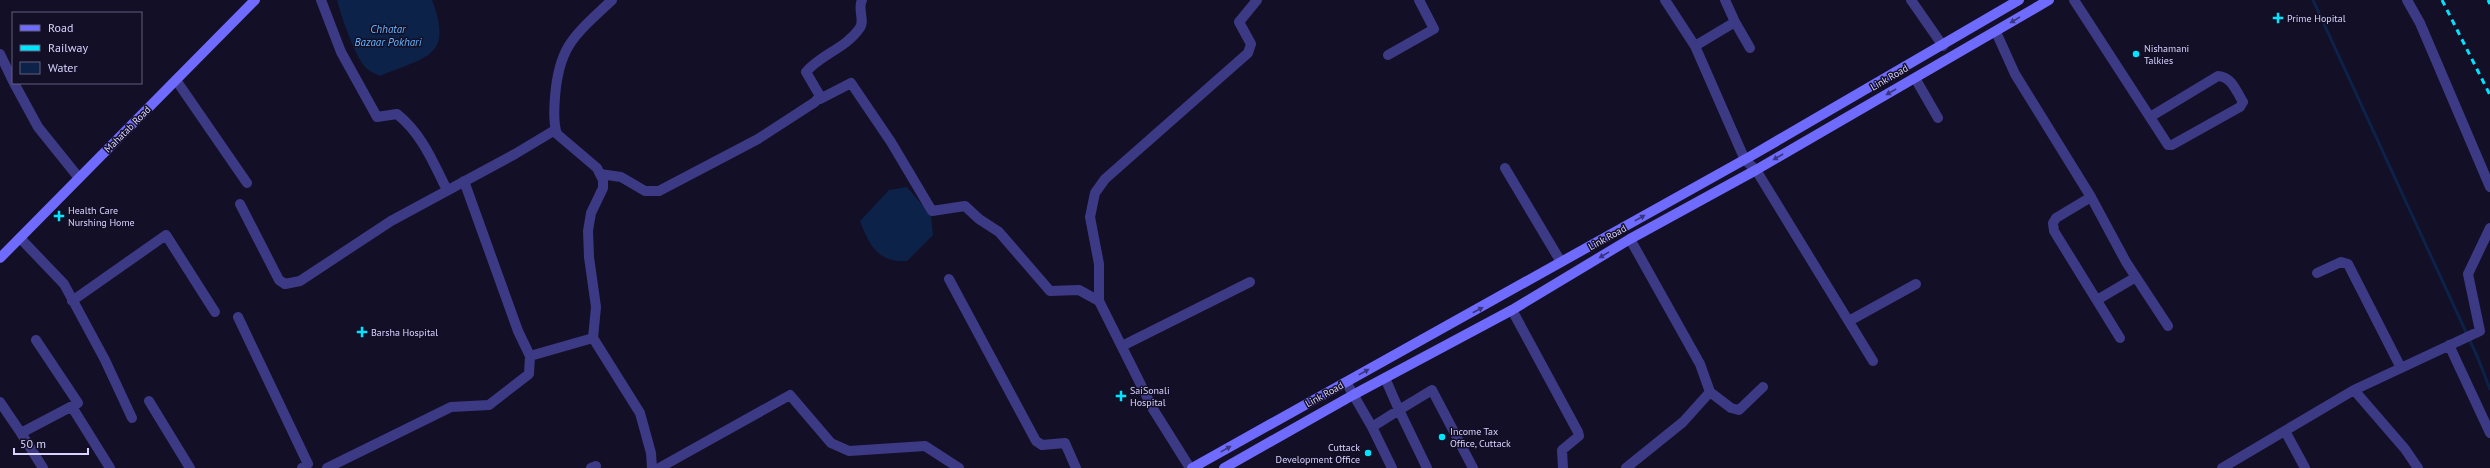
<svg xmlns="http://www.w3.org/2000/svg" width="2490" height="468" font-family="'PT Sans',sans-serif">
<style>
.water{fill:#0c2248}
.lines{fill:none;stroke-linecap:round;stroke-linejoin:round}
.stream{stroke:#0c2248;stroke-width:3}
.minor{stroke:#3d3a85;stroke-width:10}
.tertiary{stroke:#3d3a85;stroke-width:10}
.secondary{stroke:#6f6bff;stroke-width:10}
.rail{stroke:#00e5ff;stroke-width:3;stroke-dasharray:6 5;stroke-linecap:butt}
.oneway{fill:#38347d}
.poi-dot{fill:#00e5ff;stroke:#130f26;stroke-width:1.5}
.labels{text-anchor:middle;stroke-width:3;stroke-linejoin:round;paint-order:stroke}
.poi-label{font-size:10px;fill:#d9d4ff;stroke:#130f26;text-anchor:start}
.street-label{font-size:10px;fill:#d9d4ff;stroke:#130f26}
.water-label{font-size:11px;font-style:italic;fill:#62b6ff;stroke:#130f26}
</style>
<rect width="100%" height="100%" fill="#130f26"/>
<path class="water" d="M 337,0 L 432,0 C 454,58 425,57 380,76 C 376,74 370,72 366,68 C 355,57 341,16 337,0 Z
M 907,187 L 931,215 L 933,235 L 907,261 C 878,263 869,245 860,221 L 889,190 Z"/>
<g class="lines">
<path class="stream" d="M 2313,0 L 2477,356 L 2490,389"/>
<path class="minor" d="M 321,0 L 341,52 L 377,117 L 397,114 C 422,134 433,162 447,190
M 1665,0 L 1695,46 L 1745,160 L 1756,170 L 1873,361
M 1911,0 L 1943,46
M 2074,0 L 2168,145 L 2172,145 L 2240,107 L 2243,102 C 2236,91 2232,77 2218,76 L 2150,117
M 1735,22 L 1750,48
M 1996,32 L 2015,74 L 2091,197 L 2126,262 L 2168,326
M 1695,46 L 1735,22 L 1725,0
M 0,54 L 13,81
M 1388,55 L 1434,29 L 1419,0
M 1915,78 L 1938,118
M 176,80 L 247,183
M 14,83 L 38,127 L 79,178
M 820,99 L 851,83 L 891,142 L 932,211 L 965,206 L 979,219 L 999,232 L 1050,291 L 1079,290 L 1099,301
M 1505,168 L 1561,262
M 600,174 L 621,177 L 645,191 L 659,191 L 758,139 L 815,102 L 820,96 L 806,72 C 820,55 846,48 859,29 C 866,21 857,10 862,0
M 464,181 L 518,331 L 530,356 L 593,338
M 2091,197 L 2056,218 L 2053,223 L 2054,231 L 2120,338
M 240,204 L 279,280 L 285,284 L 300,281 L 391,221 L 515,154 L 555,130
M 20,238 L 64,284 L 105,360 L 132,418
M 1630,239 L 1700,364 L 1710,392 L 1731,408 L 1739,410 L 1763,387
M 2317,273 L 2341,262 L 2348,264 L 2401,368
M 949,279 L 1036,441 L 1042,445 L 1065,443 L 1076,468
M 2097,300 L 2136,277
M 72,301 L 166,235 L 215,312
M 1512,310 L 1578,432 L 1579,436 L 1562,450 L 1563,468
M 238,317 L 308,464 L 302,468
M 1849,321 L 1916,284
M 2449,345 L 2490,433
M 1122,346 L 1250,282
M 1385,378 L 1399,410 L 1432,390 L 1473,468
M 1346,382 L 1372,427 L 1399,410 L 1427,468
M 2354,390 L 2405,449 L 2418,468
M 149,401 L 190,468
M 0,402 L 21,433 L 78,403 L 36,340
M 72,407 L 110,468
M 1372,427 L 1392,468
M 2285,431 L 2305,468
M 21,433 L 43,468
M 327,468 L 451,407 L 489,405 L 529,374 L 530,356
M 591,468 L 596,466
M 659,468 L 790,395 L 831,443 L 849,451 L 925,446 L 959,468
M 1626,468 L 1683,422 L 1710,392
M 2222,468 L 2354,390 L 2480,331 L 2468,274 L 2490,228"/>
<path class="tertiary" d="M 612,0 C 575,35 559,45 555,97 C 554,109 553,123 557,134 L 597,168 L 603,180 L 603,188 L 591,213 L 588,231 L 589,257 L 596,307 L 593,338 L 640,413 L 651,453 L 652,468
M 2407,0 L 2420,23 L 2490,187
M 1190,468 L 1153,409 L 1099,301 L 1099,264 L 1090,217 L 1095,193 L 1105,179 L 1248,53 L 1251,44 L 1239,22 L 1257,0"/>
<path class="secondary" d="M 0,258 L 255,0
M 1192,468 L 1751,156 L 2019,0
M 1224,468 L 1353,395 L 1512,310 L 1630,239 L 1756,170 L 2049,0"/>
<path class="rail" d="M 2442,0 L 2490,95
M 2488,0 L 2490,4"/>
</g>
<defs><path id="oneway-solid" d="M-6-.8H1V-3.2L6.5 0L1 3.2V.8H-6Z"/></defs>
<g class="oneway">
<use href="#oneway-solid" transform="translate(2015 20) rotate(149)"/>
<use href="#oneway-solid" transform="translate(1891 92) rotate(150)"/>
<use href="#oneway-solid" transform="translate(1778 157) rotate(150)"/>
<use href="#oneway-solid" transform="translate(1640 218) rotate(-29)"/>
<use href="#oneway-solid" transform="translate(1604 255) rotate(149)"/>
<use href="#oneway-solid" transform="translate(1478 310) rotate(-28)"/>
<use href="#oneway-solid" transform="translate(1364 372) rotate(-29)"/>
<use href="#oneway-solid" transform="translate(1226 449) rotate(-29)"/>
</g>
<g class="poi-dot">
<path d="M2276 12h4v4h4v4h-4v4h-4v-4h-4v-4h4z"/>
<circle cx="2136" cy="54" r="4"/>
<path d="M57 210h4v4h4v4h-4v4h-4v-4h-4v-4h4z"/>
<path d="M360 326h4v4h4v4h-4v4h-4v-4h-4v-4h4z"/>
<path d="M1119 390h4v4h4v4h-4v4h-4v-4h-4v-4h4z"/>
<circle cx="1442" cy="437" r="4"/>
<circle cx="1368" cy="453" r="4"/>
</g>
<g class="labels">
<g class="poi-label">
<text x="2287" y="22">Prime Hopital</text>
<text x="2144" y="52">Nishamani<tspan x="2144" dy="12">Talkies</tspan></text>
<text x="68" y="214">Health Care<tspan x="68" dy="12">Nurshing Home</tspan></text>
<text x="371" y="336">Barsha Hospital</text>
<text x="1130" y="394">SaiSonali<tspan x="1130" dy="12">Hospital</tspan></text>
<text x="1450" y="435">Income Tax<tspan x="1450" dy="12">Office, Cuttack</tspan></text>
<text x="1360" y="451" text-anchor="end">Cuttack<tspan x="1360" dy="12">Development Office</tspan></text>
</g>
<g class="street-label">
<text transform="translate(1889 77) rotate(-30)" y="4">Link Road</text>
<text transform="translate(127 129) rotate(-45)" y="4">Mahatab Road</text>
<text transform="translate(1607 237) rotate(-29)" y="4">Link Road</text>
<text transform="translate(1324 394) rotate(-29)" y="4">Link Road</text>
</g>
<g class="water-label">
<text x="388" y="33">Chhatar<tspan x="388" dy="13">Bazaar Pokhari</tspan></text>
</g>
</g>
<rect x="12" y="12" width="130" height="72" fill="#130f26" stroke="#625e7d"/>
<rect x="20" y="25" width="20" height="6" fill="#6f6bff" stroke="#625e7d"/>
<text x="48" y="32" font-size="12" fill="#d9d4ff">Road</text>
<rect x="20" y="45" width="20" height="6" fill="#00e5ff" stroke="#625e7d"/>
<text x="48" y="52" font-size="12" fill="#d9d4ff">Railway</text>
<rect x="20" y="62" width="20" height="12" fill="#0c2248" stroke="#625e7d"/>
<text x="48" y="72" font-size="12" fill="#d9d4ff">Water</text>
<path d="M14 448v6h74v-6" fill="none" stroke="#d9d4ff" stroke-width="2"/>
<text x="20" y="448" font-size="12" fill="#d9d4ff" stroke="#130f26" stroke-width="3" paint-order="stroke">50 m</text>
</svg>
